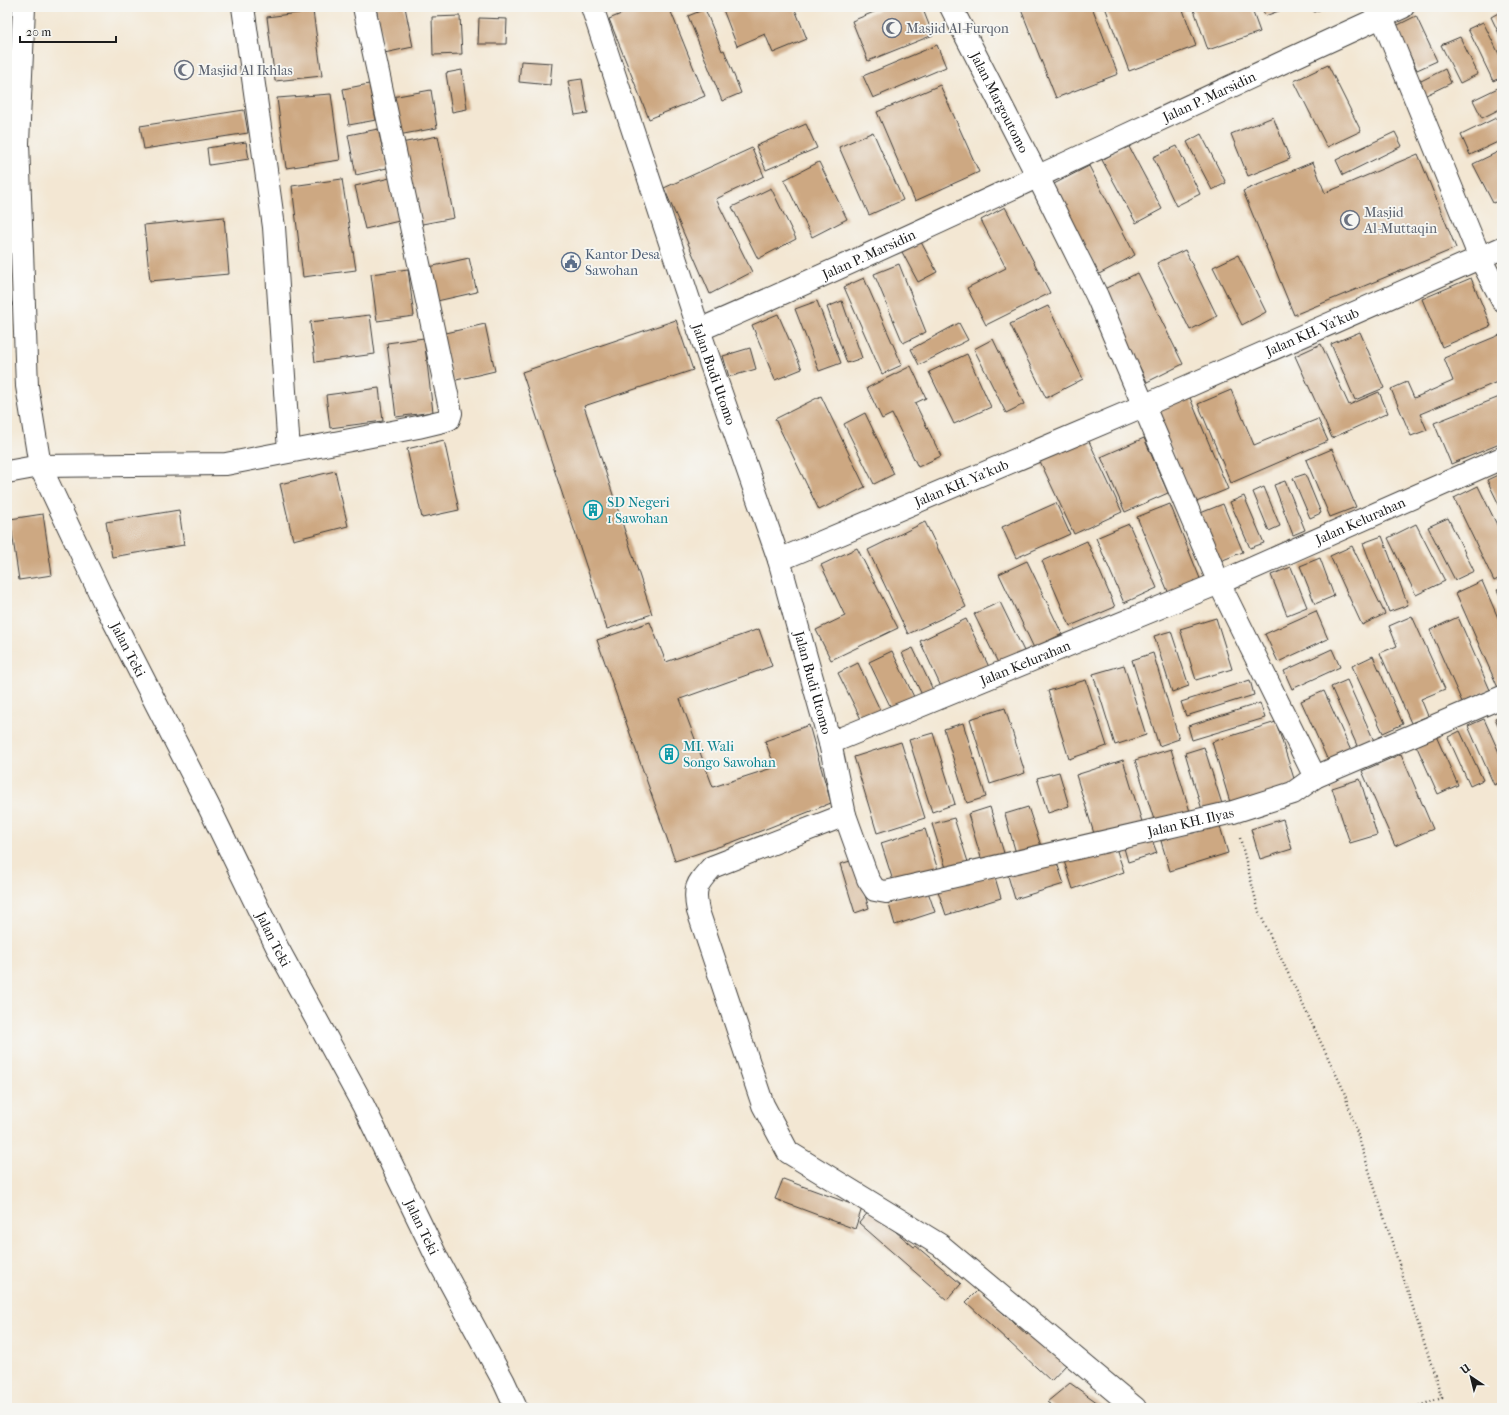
<svg xmlns="http://www.w3.org/2000/svg" width="1509" height="1415" font-family="'IM FELL French Canon',serif">
<style>
.building{fill:#cda882}
.lines{fill:none;stroke-linecap:round;stroke-linejoin:round}
.street-casing{stroke:#3c3a37;stroke-width:24}
.path{stroke:#3c3a37;stroke-width:2.5;stroke-dasharray:1 3;stroke-linecap:butt}
.street{stroke:#fff;stroke-width:22}
.labels{text-anchor:middle;stroke-width:3.5;stroke-linejoin:round;paint-order:stroke}
.worship-label{font-size:14px;fill:#5b616d;stroke:#f6f6f2;text-anchor:start}
.street-label{font-size:14px;fill:#1c1c1c;stroke:#f6f6f2}
.service-label{font-size:14px;fill:#4e5e75;stroke:#f6f6f2;text-anchor:start}
.culture-label{font-size:14px;fill:#0d838f;stroke:#f6f6f2;text-anchor:start}
</style>
<rect width="100%" height="100%" fill="#f6f6f2"/>
<filter id="ink" filterUnits="userSpaceOnUse"><feTurbulence type="fractalNoise" baseFrequency=".025" numOctaves="2"/><feDisplacementMap in="SourceGraphic" scale="8" xChannelSelector="R" yChannelSelector="G"/><feConvolveMatrix kernelMatrix="1 2 1 2 8 2 1 2 1" color-interpolation-filters="sRGB"/></filter>
<filter id="wash" filterUnits="userSpaceOnUse"><feTurbulence type="fractalNoise" baseFrequency=".012" numOctaves="4" result="noise"/><feDisplacementMap in="SourceGraphic" scale="16" xChannelSelector="R" yChannelSelector="G"/><feGaussianBlur stdDeviation="0.9" result="paint"/><feColorMatrix in="noise" values="0 0 0 0 0 0 0 0 0 0 0 0 0 0 0 0 0 1.4 0 .05"/><feComposite in="paint" operator="in"/></filter>
<g filter="url(#wash)">
<rect width="100%" height="100%" fill="#f3e7d3"/>
<g id="blocks">
<path class="building" d="M 376,7 L 405,7 L 413,47 L 384,53 Z
M 638,7 L 669,7 L 705,96 L 649,119 L 609,19 Z
M 722,7 L 794,7 L 807,39 L 773,53 L 765,34 L 737,46 Z
M 886,7 L 922,7 L 933,35 L 868,61 L 852,21 Z
M 1020,7 L 1092,7 L 1118,74 L 1056,98 Z
M 1105,7 L 1182,7 L 1196,46 L 1129,71 Z
M 1193,7 L 1251,7 L 1260,32 L 1208,50 Z
M 1262,7 L 1287,7 L 1287,8 L 1265,16 Z
M 1312,7 L 1327,7 L 1314,12 Z
M 705,9 L 722,51 L 724,50 L 741,93 L 722,101 L 688,16 Z
M 313,11 L 322,76 L 275,81 L 267,17 Z
M 1502,11 L 1502,40 L 1491,17 Z
M 460,16 L 462,54 L 433,55 L 432,17 Z
M 1416,16 L 1437,61 L 1417,70 L 1396,26 Z
M 479,18 L 507,19 L 506,44 L 478,44 Z
M 1483,22 L 1502,60 L 1502,77 L 1493,81 L 1468,29 Z
M 1460,37 L 1478,74 L 1460,83 L 1441,45 Z
M 937,45 L 946,67 L 873,98 L 863,76 Z
M 521,61 L 552,63 L 550,85 L 519,82 Z
M 1328,65 L 1361,131 L 1327,147 L 1294,81 Z
M 1445,69 L 1451,83 L 1424,96 L 1417,83 Z
M 462,70 L 467,109 L 452,112 L 446,73 Z
M 582,79 L 588,113 L 575,115 L 568,81 Z
M 369,84 L 376,120 L 349,125 L 343,89 Z
M 940,85 L 979,172 L 915,201 L 877,112 Z
M 1502,86 L 1502,108 L 1482,118 L 1473,100 Z
M 431,90 L 437,128 L 398,135 L 392,97 Z
M 331,94 L 340,160 L 286,168 L 277,98 Z
M 244,110 L 248,133 L 144,149 L 140,126 Z
M 1502,115 L 1502,140 L 1470,155 L 1461,135 Z
M 1273,117 L 1290,159 L 1248,176 L 1231,134 Z
M 806,124 L 817,148 L 766,170 L 756,146 Z
M 378,129 L 387,168 L 356,175 L 348,135 Z
M 873,132 L 903,200 L 869,215 L 839,147 Z
M 1395,132 L 1402,146 L 1343,175 L 1336,160 Z
M 1201,134 L 1226,183 L 1212,190 L 1187,142 Z
M 438,136 L 454,218 L 417,225 L 401,143 Z
M 246,142 L 249,159 L 209,165 L 207,148 Z
M 1128,145 L 1162,209 L 1136,223 L 1102,160 Z
M 1177,146 L 1200,194 L 1176,206 L 1153,157 Z
M 752,148 L 764,176 L 716,199 L 752,272 L 710,294 L 664,188 Z
M 1502,150 L 1502,199 L 1493,203 L 1473,164 Z
M 1418,154 L 1456,248 L 1294,315 L 1243,191 L 1313,162 L 1325,193 Z
M 819,162 L 847,219 L 812,237 L 784,180 Z
M 1089,166 L 1135,255 L 1099,274 L 1052,185 Z
M 390,178 L 399,221 L 365,229 L 355,186 Z
M 342,179 L 356,270 L 303,277 L 292,186 Z
M 771,188 L 796,239 L 758,259 L 732,207 Z
M 1005,207 L 1050,293 L 986,325 L 967,288 L 1006,268 L 981,220 Z
M 224,217 L 229,274 L 150,281 L 144,225 Z
M 921,242 L 937,272 L 918,282 L 902,252 Z
M 1185,250 L 1217,316 L 1190,330 L 1157,263 Z
M 1238,255 L 1266,312 L 1242,325 L 1213,267 Z
M 469,258 L 477,292 L 437,301 L 429,267 Z
M 899,264 L 926,332 L 903,343 L 874,274 Z
M 408,269 L 414,316 L 377,321 L 371,274 Z
M 1138,273 L 1183,364 L 1147,382 L 1102,290 Z
M 864,278 L 902,365 L 882,374 L 844,287 Z
M 1471,278 L 1491,326 L 1442,347 L 1422,299 Z
M 817,301 L 841,363 L 819,371 L 795,309 Z
M 842,301 L 862,358 L 847,363 L 827,307 Z
M 1048,306 L 1083,379 L 1046,398 L 1010,324 Z
M 778,314 L 802,369 L 775,380 L 752,325 Z
M 370,315 L 375,354 L 315,362 L 310,322 Z
M 676,320 L 693,370 L 584,406 L 652,614 L 607,629 L 522,372 Z
M 959,323 L 968,340 L 919,365 L 911,349 Z
M 485,324 L 495,371 L 452,381 L 442,334 Z
M 1360,332 L 1384,388 L 1355,400 L 1331,344 Z
M 1502,334 L 1502,380 L 1420,414 L 1427,430 L 1411,436 L 1391,389 L 1407,382 L 1414,398 L 1453,381 L 1444,358 Z
M 424,338 L 433,412 L 396,417 L 387,343 Z
M 993,339 L 1024,404 L 1006,413 L 974,349 Z
M 1321,344 L 1349,405 L 1379,392 L 1388,413 L 1332,438 L 1295,356 Z
M 750,348 L 756,369 L 729,377 L 723,356 Z
M 967,354 L 991,407 L 954,424 L 929,372 Z
M 911,366 L 926,398 L 915,403 L 941,456 L 918,467 L 892,414 L 882,419 L 867,388 Z
M 379,388 L 383,421 L 330,428 L 326,395 Z
M 1231,390 L 1254,445 L 1318,419 L 1328,441 L 1231,483 L 1198,404 Z
M 1188,393 L 1228,489 L 1194,503 L 1154,408 Z
M 821,396 L 865,487 L 819,510 L 775,419 Z
M 1502,396 L 1502,443 L 1451,464 L 1434,423 Z
M 865,413 L 894,474 L 874,484 L 844,424 Z
M 1087,437 L 1122,512 L 1074,534 L 1039,459 Z
M 1144,438 L 1168,493 L 1125,512 L 1101,457 Z
M 444,440 L 459,510 L 422,518 L 407,449 Z
M 1332,449 L 1356,507 L 1330,517 L 1306,460 Z
M 335,471 L 348,526 L 293,540 L 280,484 Z
M 1502,473 L 1502,511 L 1487,480 Z
M 1305,474 L 1321,513 L 1310,518 L 1293,478 Z
M 1285,481 L 1305,530 L 1293,535 L 1274,485 Z
M 1478,486 L 1502,535 L 1502,577 L 1494,581 L 1454,498 Z
M 1264,487 L 1280,526 L 1269,531 L 1253,492 Z
M 1244,496 L 1264,543 L 1250,548 L 1230,502 Z
M 1056,503 L 1070,534 L 1016,558 L 1002,527 Z
M 1170,504 L 1201,581 L 1169,594 L 1137,517 Z
M 1223,504 L 1243,552 L 1213,564 L 1193,516 Z
M 179,510 L 184,545 L 112,557 L 106,522 Z
M 43,514 L 52,575 L 19,580 L 10,519 Z
M 1448,518 L 1474,571 L 1455,580 L 1428,527 Z
M 925,522 L 966,607 L 908,634 L 868,550 Z
M 1129,524 L 1157,588 L 1124,603 L 1096,538 Z
M 1416,524 L 1445,581 L 1416,595 L 1388,538 Z
M 1382,536 L 1408,605 L 1389,612 L 1363,543 Z
M 1087,541 L 1115,607 L 1070,626 L 1042,561 Z
M 1352,546 L 1385,614 L 1362,625 L 1330,556 Z
M 857,548 L 898,628 L 831,660 L 816,630 L 845,616 L 821,565 Z
M 1320,558 L 1334,596 L 1315,604 L 1300,566 Z
M 1027,561 L 1062,634 L 1034,648 L 999,574 Z
M 1291,567 L 1307,607 L 1287,615 L 1271,575 Z
M 1482,581 L 1502,627 L 1502,689 L 1499,690 L 1456,593 Z
M 1502,588 L 1502,600 L 1497,590 Z
M 1000,602 L 1024,651 L 998,663 L 974,614 Z
M 1316,611 L 1328,639 L 1278,662 L 1265,634 Z
M 1412,616 L 1445,689 L 1421,699 L 1428,716 L 1411,723 L 1380,653 L 1397,646 L 1389,626 Z
M 1458,617 L 1490,690 L 1462,702 L 1430,630 Z
M 1216,618 L 1232,669 L 1196,680 L 1180,629 Z
M 966,619 L 990,669 L 942,689 L 920,641 Z
M 650,622 L 666,662 L 759,629 L 772,666 L 680,699 L 713,787 L 775,767 L 765,741 L 809,725 L 831,803 L 733,842 L 675,861 L 597,640 Z
M 1171,631 L 1189,686 L 1172,692 L 1154,636 Z
M 913,648 L 933,690 L 922,695 L 902,653 Z
M 1332,649 L 1340,667 L 1292,689 L 1284,671 Z
M 892,651 L 915,699 L 892,710 L 869,662 Z
M 1153,653 L 1179,739 L 1159,746 L 1132,660 Z
M 1373,656 L 1403,724 L 1383,733 L 1352,666 Z
M 858,663 L 881,712 L 862,721 L 838,673 Z
M 1124,665 L 1146,735 L 1115,745 L 1093,674 Z
M 1086,680 L 1107,746 L 1069,759 L 1048,691 Z
M 1250,680 L 1254,695 L 1186,716 L 1181,702 Z
M 1347,680 L 1375,743 L 1359,750 L 1331,687 Z
M 1324,691 L 1352,753 L 1329,763 L 1301,701 Z
M 1260,703 L 1265,718 L 1192,740 L 1188,726 Z
M 1005,708 L 1025,773 L 990,784 L 970,719 Z
M 1502,715 L 1502,735 L 1495,718 Z
M 1484,719 L 1502,759 L 1502,781 L 1494,785 L 1468,726 Z
M 1276,722 L 1297,788 L 1232,809 L 1212,742 Z
M 963,723 L 986,797 L 967,803 L 944,729 Z
M 1460,731 L 1483,780 L 1470,786 L 1448,737 Z
M 933,733 L 955,804 L 932,812 L 909,740 Z
M 1436,736 L 1458,785 L 1438,794 L 1416,745 Z
M 901,742 L 925,818 L 877,833 L 854,757 Z
M 1204,747 L 1223,807 L 1203,813 L 1185,753 Z
M 1171,749 L 1191,815 L 1156,826 L 1135,760 Z
M 1401,754 L 1433,829 L 1395,846 L 1362,771 Z
M 1123,760 L 1143,825 L 1096,840 L 1076,775 Z
M 1059,772 L 1069,806 L 1048,813 L 1037,778 Z
M 1360,779 L 1377,835 L 1350,843 L 1332,788 Z
M 990,807 L 1004,853 L 982,861 L 968,814 Z
M 1028,807 L 1042,849 L 1017,857 L 1005,814 Z
M 954,818 L 968,862 L 946,868 L 932,824 Z
M 1283,819 L 1292,849 L 1260,859 L 1251,829 Z
M 1219,823 L 1228,853 L 1170,871 L 1161,841 Z
M 925,829 L 938,870 L 894,884 L 881,843 Z
M 1152,840 L 1157,853 L 1128,862 L 1124,848 Z
M 1115,845 L 1124,872 L 1073,889 L 1064,861 Z
M 854,860 L 869,908 L 855,913 L 840,864 Z
M 1056,860 L 1064,884 L 1015,899 L 1008,876 Z
M 994,874 L 1001,898 L 946,915 L 938,891 Z
M 927,889 L 935,912 L 895,925 L 888,901 Z
M 783,1179 L 862,1208 L 855,1229 L 775,1199 Z
M 870,1210 L 914,1247 L 916,1246 L 961,1284 L 947,1300 L 859,1223 Z
M 978,1290 L 1027,1335 L 1029,1331 L 1066,1365 L 1051,1381 L 966,1302 Z
M 1070,1383 L 1105,1408 L 1055,1408 L 1047,1402 Z"/>
</g>
</g>
<g filter="url(#ink)">
<use href="#blocks" fill-opacity="0" stroke="#3c3a37" stroke-width="1"/>
<g class="lines">
<defs>
<g id="street">
<path id="s1" d="M 24,7 L 18,143 L 27,386 L 40,466 L 104,602 L 208,805 L 277,947 L 363,1105 L 439,1262 L 504,1382 L 516,1408"/>
<path d="M 243,7 L 274,227 L 289,451"/>
<path id="s2" d="M 592,7 L 699,330 L 779,560 L 830,743 L 845,815 L 868,879 L 875,890 L 886,892 L 1233,812 L 1293,793 L 1315,777 L 1502,697"/>
<path id="s3" d="M 951,7 L 1038,177 L 1097,296 L 1219,583 L 1315,777"/>
<path d="M 1378,7 L 1480,258 L 1502,300"/>
<path id="s4" d="M 699,330 C 936,227 1168,114 1403,7"/>
<path d="M 7,472 L 40,466 L 226,464 L 418,427 L 443,421 L 449,419 L 451,413 L 364,7"/>
<path id="s5" d="M 779,560 L 1143,406 L 1502,248"/>
<path id="s6" d="M 830,743 L 1219,583 L 1502,458"/>
<path d="M 845,815 L 712,867 C 697,884 693,887 698,911 L 763,1105 L 788,1152 L 940,1245 L 1135,1408"/>
</g>
</defs>
<use href="#street" class="street-casing"/>
<path class="path" d="M 1240,838 L 1259,912 L 1343,1089 L 1442,1398 L 1412,1408"/>
<use href="#street" class="street"/>
</g>
</g>
<defs>
<symbol id="mosque-ring" viewBox="-11 -11 22 22"><circle r="9.5" fill="#f6f6f2" stroke="#6b7280" stroke-width="1.5"/><path d="M3.5-4.9A6 6 0 1 0 3.5 4.9A5 5 0 1 1 3.5-4.9Z" fill="#6b7280"/></symbol>
<symbol id="civic-ring" viewBox="-11 -11 22 22"><circle r="9.5" fill="#f6f6f2" stroke="#5c6f8a" stroke-width="1.5"/><path d="M-.6-6.5H3V-4.5H.6V-3L4-1V1h2V6H-6V1h2V-1L-.6-3ZM-1.2 2.5V6h2.4V2.5Z" fill="#5c6f8a"/></symbol>
<symbol id="building-ring" viewBox="-11 -11 22 22"><circle r="9.5" fill="#f6f6f2" stroke="#0f9aa8" stroke-width="1.5"/><path d="M-4-6H4V6H1V3H-1V6H-4ZM-2.5-4.3h1.7v1.8h-1.7ZM.8-4.3h1.7v1.8H.8ZM-2.5-1h1.7V.8h-1.7ZM.8-1h1.7V.8H.8Z" fill="#0f9aa8"/></symbol>
</defs>
<g fill-rule="evenodd">
<use href="#mosque-ring" x="881" y="17" width="22" height="22"/>
<use href="#mosque-ring" x="173" y="59" width="22" height="22"/>
<use href="#mosque-ring" x="1339" y="209" width="22" height="22"/>
<use href="#civic-ring" x="560" y="251" width="22" height="22"/>
<use href="#building-ring" x="582" y="499" width="22" height="22"/>
<use href="#building-ring" x="658" y="743" width="22" height="22"/>
</g>
<g class="labels">
<g class="worship-label">
<text x="906" y="33">Masjid Al-Furqon</text>
<text x="198" y="75">Masjid Al Ikhlas</text>
<text x="1364" y="217">Masjid<tspan x="1364" dy="16">Al-Muttaqin</tspan></text>
</g>
<g class="street-label">
<text dy="5" stroke="none"><textPath href="#s4" startOffset="561">Jalan P. Marsidin</textPath></text>
<text dy="5" stroke="none"><textPath href="#s3" startOffset="107">Jalan Margoutomo</textPath></text>
<text dy="5" stroke="none"><textPath href="#s4" startOffset="186">Jalan P. Marsidin</textPath></text>
<text dy="5" stroke="none"><textPath href="#s5" startOffset="580">Jalan KH. Ya'kub</textPath></text>
<text dy="5" stroke="none"><textPath href="#s2" startOffset="387">Jalan Budi Utomo</textPath></text>
<text dy="5" stroke="none"><textPath href="#s5" startOffset="198">Jalan KH. Ya'kub</textPath></text>
<text dy="5" stroke="none"><textPath href="#s6" startOffset="575">Jalan Kelurahan</textPath></text>
<text dy="5" stroke="none"><textPath href="#s1" startOffset="664">Jalan Teki</textPath></text>
<text dy="5" stroke="none"><textPath href="#s6" startOffset="211">Jalan Kelurahan</textPath></text>
<text dy="5" stroke="none"><textPath href="#s2" startOffset="711">Jalan Budi Utomo</textPath></text>
<text dy="5" stroke="none"><textPath href="#s2" startOffset="1252">Jalan KH. Ilyas</textPath></text>
<text dy="5" stroke="none"><textPath href="#s1" startOffset="988">Jalan Teki</textPath></text>
<text dy="5" stroke="none"><textPath href="#s1" startOffset="1312">Jalan Teki</textPath></text>
</g>
<g class="service-label">
<text x="585" y="259">Kantor Desa<tspan x="585" dy="16">Sawohan</tspan></text>
</g>
<g class="culture-label">
<text x="607" y="507">SD Negeri<tspan x="607" dy="16">1 Sawohan</tspan></text>
<text x="683" y="751">MI. Wali<tspan x="683" dy="16">Songo Sawohan</tspan></text>
</g>
</g>
<rect width="1509" height="1415" fill="none" stroke="#f6f6f2" stroke-width="24"/>
<g transform="translate(1471 1377) rotate(325)" stroke="#f6f6f2" stroke-width="3" paint-order="stroke">
<path d="M0-3L7 15L0 10L-7 15Z" fill="#1c1c1c"/>
<text y="-6" font-size="11" font-weight="bold" text-anchor="middle" fill="#1c1c1c">U</text>
</g>
<path d="M20 36v6h96v-6" fill="none" stroke="#1c1c1c" stroke-width="2"/>
<text x="26" y="36" font-size="12" fill="#1c1c1c" stroke="#f6f6f2" stroke-width="3" paint-order="stroke">20 m</text>
</svg>
